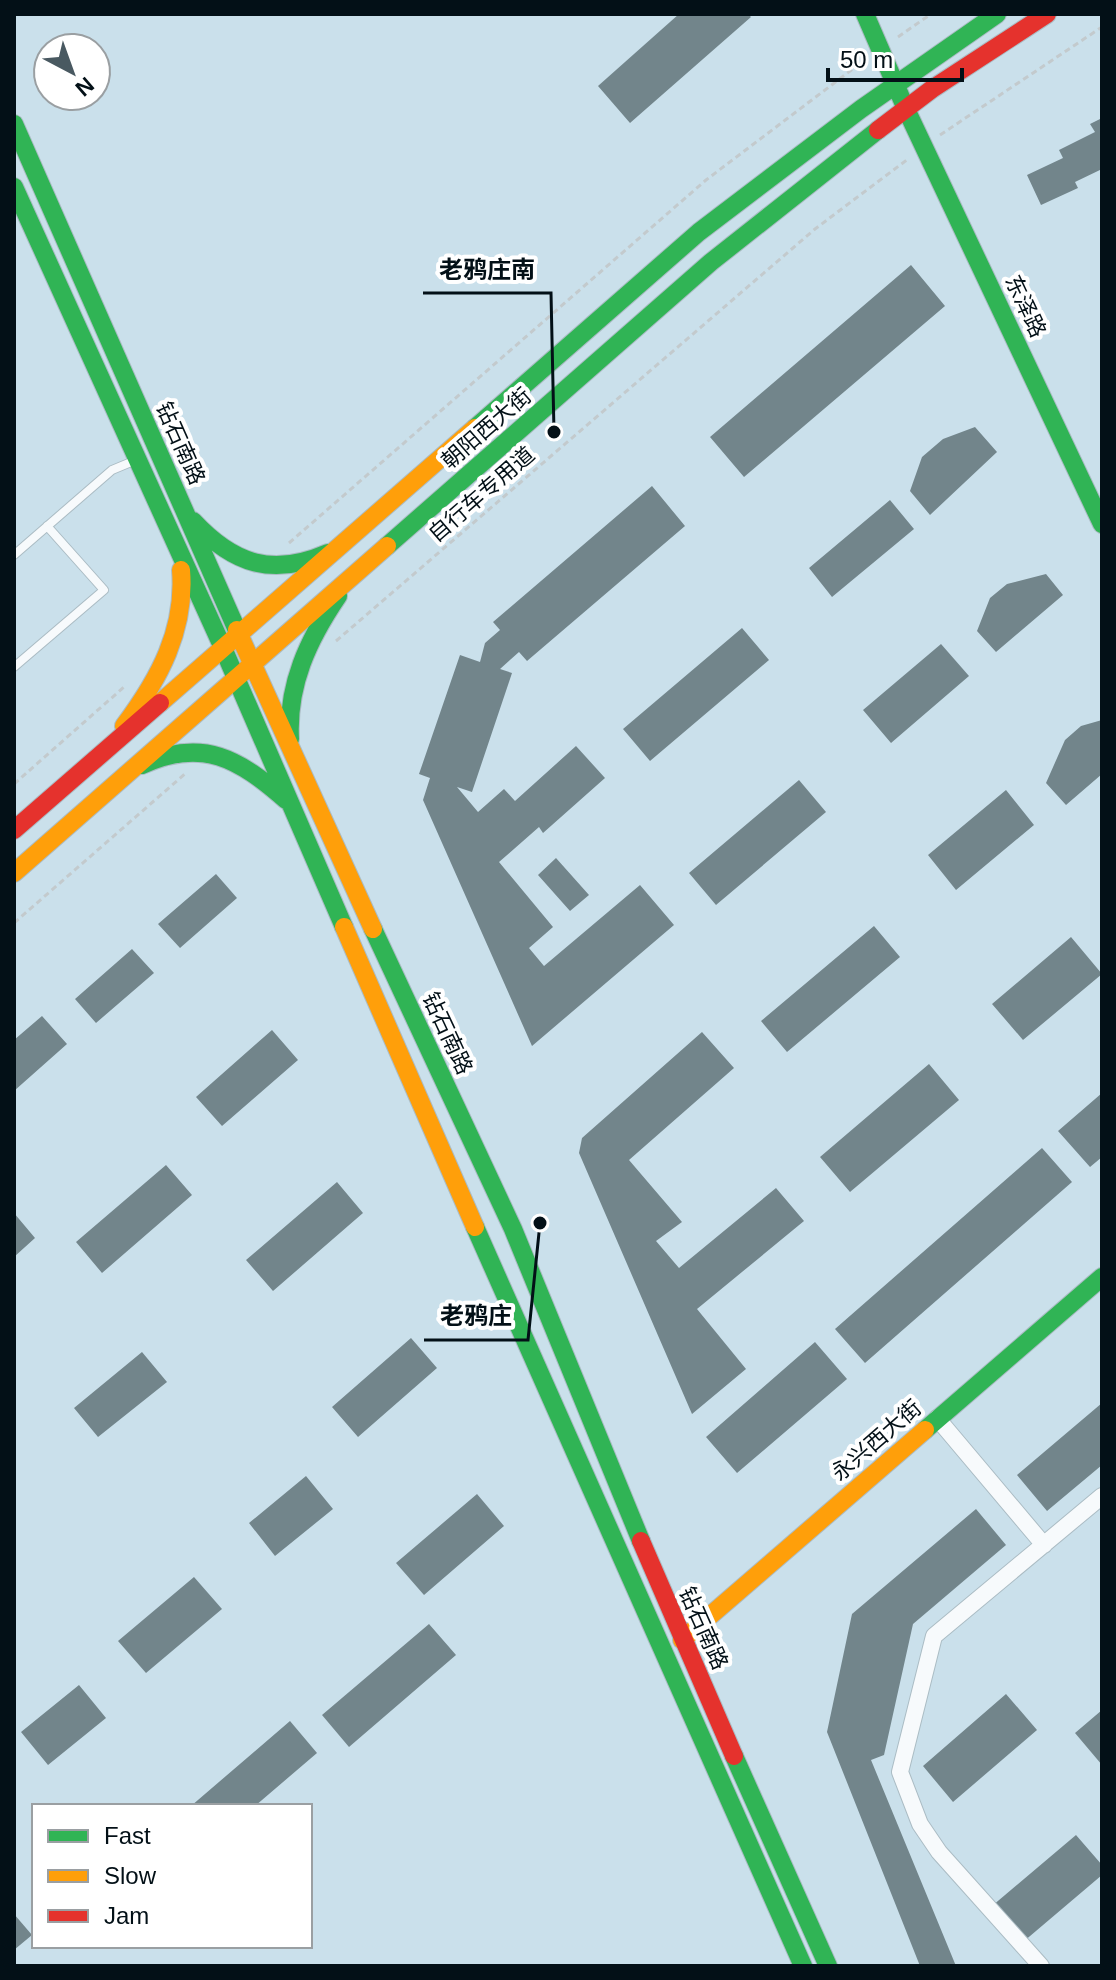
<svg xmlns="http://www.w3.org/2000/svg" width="1116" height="1980" font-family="Helvetica,'Noto Sans SC',sans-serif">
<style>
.building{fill:#72858b}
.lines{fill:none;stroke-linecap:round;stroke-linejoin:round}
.lane-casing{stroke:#abbcc4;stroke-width:10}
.street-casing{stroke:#abbcc4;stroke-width:18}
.fast-casing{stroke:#abbcc4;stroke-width:20}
.slow-casing{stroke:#abbcc4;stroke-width:20}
.jam-casing{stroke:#abbcc4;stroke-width:20}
.path{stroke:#c3cacd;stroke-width:3;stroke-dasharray:6 4;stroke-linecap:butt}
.lane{stroke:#f7fafc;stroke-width:8}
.street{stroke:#f7fafc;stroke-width:16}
.fast{stroke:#30b455;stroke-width:18}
.slow{stroke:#ff9f0a;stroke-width:18}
.jam{stroke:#e5322d;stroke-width:18}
.labels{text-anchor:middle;stroke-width:8;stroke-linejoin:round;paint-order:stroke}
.street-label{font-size:22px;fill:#031017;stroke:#fff}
.leader{fill:none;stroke:#031017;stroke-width:3}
.callout-dot{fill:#031017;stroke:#fff;stroke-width:3}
.callout-label{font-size:24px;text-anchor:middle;font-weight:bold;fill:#031017;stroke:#fff;stroke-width:8;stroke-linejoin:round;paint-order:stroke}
</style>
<rect width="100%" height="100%" fill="#cae0eb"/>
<path class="building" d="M 679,14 L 748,14 L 751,17 L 630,123 L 598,86 Z
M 1102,118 L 1102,169 L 1075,182 L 1078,188 L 1041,205 L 1027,175 L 1063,158 L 1059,150 L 1095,132 L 1090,124 Z
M 911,265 L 945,306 L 744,477 L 710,437 Z
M 975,427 L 997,452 L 930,515 L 910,491 L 922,457 L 943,439 Z
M 652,486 L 685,526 L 527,661 L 519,652 L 500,669 L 512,673 L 472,792 L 457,787 L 478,812 L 504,789 L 515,801 L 576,746 L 605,778 L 543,833 L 539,827 L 499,862 L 553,927 L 529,948 L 544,966 L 640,885 L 674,925 L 532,1046 L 423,800 L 430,778 L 419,774 L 460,655 L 480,662 L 485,643 L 500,630 L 493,622 Z
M 890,500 L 914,529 L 832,597 L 809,568 Z
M 1046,574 L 1063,595 L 996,652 L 977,631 L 990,598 L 1007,584 Z
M 742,628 L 769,660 L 650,761 L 623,729 Z
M 941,644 L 969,676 L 891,743 L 863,710 Z
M 1102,720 L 1102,774 L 1066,805 L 1046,783 L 1065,740 L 1081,726 Z
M 799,780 L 826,812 L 716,905 L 689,873 Z
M 1006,790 L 1034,825 L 956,890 L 928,855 Z
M 556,858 L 589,895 L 570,911 L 538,875 Z
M 216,874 L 237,898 L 180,948 L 158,924 Z
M 874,926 L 900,957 L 787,1052 L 761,1021 Z
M 1071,937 L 1102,974 L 1023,1040 L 992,1004 Z
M 132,949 L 154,973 L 96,1023 L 75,999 Z
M 42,1016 L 67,1044 L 14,1091 L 14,1040 Z
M 272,1030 L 298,1060 L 222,1126 L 196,1097 Z
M 702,1032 L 734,1068 L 629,1160 L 682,1222 L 656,1241 L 679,1268 L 776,1188 L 804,1221 L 697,1309 L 746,1369 L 692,1414 L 579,1153 L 582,1138 Z
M 929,1064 L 959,1100 L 850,1192 L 820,1157 Z
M 1102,1093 L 1102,1157 L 1090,1167 L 1058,1131 Z
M 1042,1148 L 1072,1182 L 865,1363 L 835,1329 Z
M 166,1165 L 192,1195 L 102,1273 L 76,1242 Z
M 337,1182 L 363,1213 L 273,1291 L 246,1260 Z
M 14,1213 L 35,1238 L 14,1257 Z
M 411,1338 L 437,1368 L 358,1437 L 332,1407 Z
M 815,1342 L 847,1379 L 737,1473 L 706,1437 Z
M 142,1352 L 167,1382 L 98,1437 L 74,1408 Z
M 1102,1403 L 1102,1465 L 1047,1511 L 1017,1475 Z
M 306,1476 L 333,1509 L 275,1556 L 249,1523 Z
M 477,1494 L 504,1526 L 424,1595 L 396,1563 Z
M 976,1509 L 1006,1545 L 913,1624 L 884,1755 L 871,1760 L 956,1966 L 920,1966 L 827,1732 L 852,1614 Z
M 194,1577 L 222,1609 L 146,1673 L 118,1641 Z
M 429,1624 L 456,1655 L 349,1747 L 322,1715 Z
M 79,1685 L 106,1718 L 48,1765 L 21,1732 Z
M 1006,1694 L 1037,1730 L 953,1802 L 923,1766 Z
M 1102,1710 L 1102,1765 L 1075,1733 Z
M 290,1721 L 317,1753 L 255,1806 L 191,1806 Z
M 1076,1835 L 1102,1865 L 1102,1875 L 1023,1942 L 992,1906 Z
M 14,1914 L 32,1935 L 14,1950 Z"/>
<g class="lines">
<defs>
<path id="lane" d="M 14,555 L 112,470 L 136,460
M 14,667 L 104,590 L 47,526"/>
<path id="street" d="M 937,1418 L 1044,1545
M 1041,1966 L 939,1852 L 920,1824 L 900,1772 L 934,1636 L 1102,1496"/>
<path id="fast" d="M 865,14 L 906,109 L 1102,524
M 14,124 L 237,630
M 14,187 L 223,648 L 344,927
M 475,428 L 699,232 L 861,109 L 997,14
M 193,521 C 234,565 273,577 328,553
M 387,546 L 711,262 L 878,130
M 290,739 C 287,685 308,640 338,596
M 142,765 C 203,737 239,759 286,800
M 373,929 L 513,1229 L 641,1541
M 475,1227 L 803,1966
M 925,1430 L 1102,1277
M 734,1756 L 828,1966"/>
<path id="slow" d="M 237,630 L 373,929
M 160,703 L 475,428
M 124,726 C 159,679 186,630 181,570
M 14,873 L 387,546
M 344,927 L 475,1227
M 682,1640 L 925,1430"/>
<path id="jam" d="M 878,130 L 932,89 L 1047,14
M 14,830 L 160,703
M 641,1541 L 734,1756"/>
</defs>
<use href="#lane" class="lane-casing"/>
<use href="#street" class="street-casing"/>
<use href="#fast" class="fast-casing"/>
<use href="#slow" class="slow-casing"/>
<use href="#jam" class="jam-casing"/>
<path class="path" d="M 898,37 L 931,14
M 940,135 L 1102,27
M 289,543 L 706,180 L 862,62
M 336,641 L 815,229 L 908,159
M 14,784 L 124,687
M 14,923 L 186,773"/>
<use href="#lane" class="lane"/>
<use href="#street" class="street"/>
<use href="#fast" class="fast"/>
<use href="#slow" class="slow"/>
<use href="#jam" class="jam"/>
</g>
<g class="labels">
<g class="street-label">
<text transform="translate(1026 306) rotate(65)" y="8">东泽路</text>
<text transform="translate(486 428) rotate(-41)" y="8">朝阳西大街</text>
<text transform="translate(181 443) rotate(66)" y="8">钻石南路</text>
<text transform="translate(481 494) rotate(-41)" y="8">自行车专用道</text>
<text transform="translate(448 1033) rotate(65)" y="8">钻石南路</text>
<text transform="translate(876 1440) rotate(-41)" y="8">永兴西大街</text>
<text transform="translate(704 1628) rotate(66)" y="8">钻石南路</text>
</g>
</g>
<path class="leader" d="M554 432L551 293H423M540 1223L528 1340H424"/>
<g class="callout-dot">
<circle cx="554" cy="432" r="8"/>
<circle cx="540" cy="1223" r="8"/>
</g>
<g class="callout-label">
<text x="487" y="278">老鸦庄南</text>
<text x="476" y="1324">老鸦庄</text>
</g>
<rect width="1116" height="1980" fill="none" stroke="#031017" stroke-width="32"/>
<rect x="32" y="1804" width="280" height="144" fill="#ffffff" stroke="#9a9fa2" stroke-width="2"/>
<rect x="48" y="1830" width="40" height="12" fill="#30b455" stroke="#9a9fa2" stroke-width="2"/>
<text x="104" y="1844" font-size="24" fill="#031017">Fast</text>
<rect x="48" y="1870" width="40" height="12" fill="#ff9f0a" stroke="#9a9fa2" stroke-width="2"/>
<text x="104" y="1884" font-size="24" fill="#031017">Slow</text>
<rect x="48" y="1910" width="40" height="12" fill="#e5322d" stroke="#9a9fa2" stroke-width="2"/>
<text x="104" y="1924" font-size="24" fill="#031017">Jam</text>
<g transform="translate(72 72) rotate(139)"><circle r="38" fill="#ffffff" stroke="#9a9fa2" stroke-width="2"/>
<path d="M0-6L14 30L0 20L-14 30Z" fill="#495961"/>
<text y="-12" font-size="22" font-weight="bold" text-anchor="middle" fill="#031017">N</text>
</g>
<path d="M828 68v12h134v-12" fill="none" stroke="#031017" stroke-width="4"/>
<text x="840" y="68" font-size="24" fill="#031017" stroke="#ffffff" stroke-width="6" paint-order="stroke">50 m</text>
</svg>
